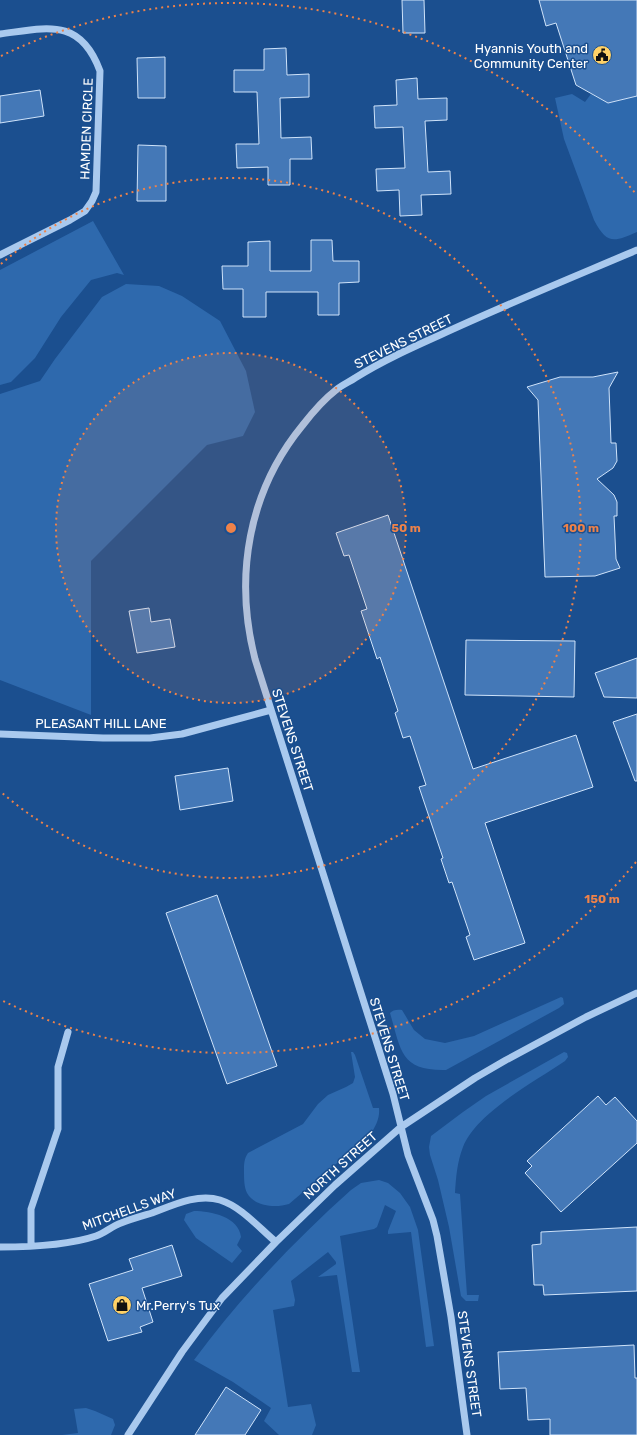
<svg xmlns="http://www.w3.org/2000/svg" width="637" height="1435" font-family="Rubik,sans-serif">
<style>
.green{fill:#2e69ad}
.building{fill:#4478b7;stroke:#cfe3fa}
.lines{fill:none;stroke-linecap:round;stroke-linejoin:round}
.minor{stroke:#a9c9ee;stroke-width:7}
.ring{fill:none;stroke:#ee8249;stroke-width:2;stroke-dasharray:2 4}
.labels{text-anchor:middle;stroke-width:3;stroke-linejoin:round;paint-order:stroke}
.poi-label{font-size:13px;fill:#fff;stroke:#1b4f8f;text-anchor:end}
.street-label{font-size:13px;fill:#fff;stroke:#1b4f8f}
.centre{fill:#ee8249;stroke:#1b4f8f;stroke-width:2}
.ring-label{font-size:12px;text-anchor:middle;font-weight:bold;fill:#ee8249;stroke:#1b4f8f;stroke-width:3;stroke-linejoin:round;paint-order:stroke}
</style>
<rect width="100%" height="100%" fill="#1b4f8f"/>
<path class="green" d="M 572,94 L 585,102 L 591,94 L 608,103 L 637,96 L 637,232 C 614,242 607,245 594,220 L 564,139 L 555,98 Z
M 93,221 L 124,275 L 117,273 L 91,280 L 61,317 L 35,358 L 11,382 L 0,385 L 0,270 Z
M 126,284 L 159,286 L 182,296 L 220,321 L 246,371 L 255,412 L 243,436 L 207,445 L 91,561 L 91,715 L 0,680 L 0,394 L 40,381 L 55,359 L 102,297 Z
M 561,997 L 563,998 L 564,1004 L 559,1008 L 446,1070 C 400,1071 401,1050 390,1013 C 392,1010 398,1009 402,1010 L 414,1030 L 425,1039 L 445,1043 L 474,1036 Z
M 351,1052 L 353,1052 L 355,1055 L 373,1108 L 379,1108 C 380,1118 376,1126 370,1135 L 289,1204 C 276,1208 255,1207 247,1193 C 244,1187 244,1178 244,1171 C 244,1164 244,1159 248,1153 L 303,1124 L 318,1104 L 328,1095 L 346,1087 L 353,1083 L 355,1077 Z
M 564,1052 L 567,1053 L 568,1057 L 565,1061 C 534,1082 476,1113 463,1147 C 457,1162 456,1178 455,1193 L 460,1194 L 467,1295 L 479,1295 L 478,1301 L 466,1301 L 461,1296 L 449,1227 L 438,1180 L 430,1155 L 429,1147 L 431,1136 L 463,1112 L 486,1096 Z
M 379,1180 L 388,1183 L 400,1193 L 410,1207 L 418,1230 L 434,1346 L 426,1347 L 411,1232 L 388,1234 L 388,1231 L 396,1211 L 385,1205 L 377,1227 L 374,1229 L 340,1236 L 360,1372 L 352,1372 L 337,1275 L 318,1277 L 336,1264 L 336,1262 L 328,1252 L 291,1281 L 295,1300 L 294,1306 L 273,1310 L 288,1407 L 311,1404 L 316,1425 L 312,1435 L 279,1435 L 264,1421 L 271,1408 L 233,1382 L 194,1360 C 240,1298 293,1242 351,1190 L 361,1183 Z
M 194,1211 C 211,1211 239,1217 241,1237 L 237,1245 L 242,1251 L 232,1263 L 196,1238 L 184,1220 L 186,1214 Z
M 86,1408 L 95,1411 L 113,1419 L 115,1425 L 111,1435 L 62,1435 L 78,1433 L 74,1409 Z"/>
<path class="building" d="M 402,0 L 424,0 L 425,33 L 403,33 Z
M 539,0 L 637,0 L 637,96 L 608,103 L 576,85 L 556,23 L 546,26 Z
M 286,48 L 287,75 L 309,74 L 309,97 L 280,98 L 281,138 L 311,137 L 312,159 L 290,159 L 290,185 L 268,185 L 268,167 L 237,168 L 236,144 L 259,144 L 257,92 L 234,92 L 234,70 L 264,70 L 264,49 Z
M 165,57 L 165,98 L 138,98 L 137,58 Z
M 417,78 L 418,99 L 447,98 L 447,120 L 425,121 L 428,172 L 450,171 L 451,194 L 421,195 L 422,215 L 400,216 L 399,190 L 377,191 L 376,169 L 405,168 L 403,127 L 375,128 L 374,106 L 397,105 L 396,80 Z
M 40,90 L 44,116 L 0,123 L 0,96 Z
M 138,145 L 166,146 L 166,201 L 137,201 Z
M 311,240 L 332,240 L 333,261 L 359,261 L 359,282 L 339,283 L 339,315 L 318,315 L 318,292 L 266,292 L 266,317 L 243,317 L 243,289 L 223,289 L 222,266 L 248,266 L 248,242 L 270,241 L 270,271 L 311,271 Z
M 618,372 L 609,388 L 611,443 L 616,443 L 617,461 L 613,468 L 597,479 L 614,495 L 617,502 L 617,516 L 614,516 L 616,559 L 620,568 L 595,576 L 545,577 L 538,400 L 527,387 L 560,377 L 593,377 Z
M 388,515 L 473,769 L 576,735 L 593,787 L 485,823 L 525,943 L 474,960 L 466,937 L 470,935 L 452,882 L 449,883 L 441,859 L 443,858 L 419,787 L 426,785 L 410,736 L 403,738 L 395,713 L 398,711 L 380,657 L 377,659 L 361,611 L 367,609 L 349,555 L 344,556 L 336,533 Z
M 149,608 L 151,622 L 170,619 L 175,647 L 137,653 L 129,611 Z
M 466,640 L 575,641 L 574,697 L 465,695 Z
M 637,658 L 637,698 L 604,697 L 595,673 Z
M 637,714 L 637,781 L 635,781 L 613,722 Z
M 228,768 L 233,801 L 180,810 L 175,776 Z
M 217,895 L 277,1066 L 227,1084 L 166,913 Z
M 598,1096 L 606,1105 L 615,1097 L 637,1121 L 637,1143 L 561,1212 L 525,1173 L 532,1166 L 527,1161 Z
M 637,1227 L 637,1291 L 544,1295 L 543,1285 L 534,1285 L 532,1245 L 541,1244 L 541,1232 Z
M 172,1245 L 182,1276 L 142,1288 L 153,1322 L 140,1327 L 142,1332 L 108,1341 L 89,1284 L 133,1270 L 129,1259 Z
M 634,1345 L 635,1378 L 637,1378 L 637,1435 L 550,1435 L 550,1419 L 528,1420 L 526,1388 L 500,1389 L 498,1352 Z
M 226,1387 L 261,1410 L 245,1435 L 195,1435 Z"/>
<g class="lines">
<path class="minor" d="M 0,34 C 47,28 80,17 100,71 L 96,192 L 92,201 L 85,211 L 70,220 L 0,255
M 0,734 L 103,738 L 150,738 L 182,734 L 271,710
M 31,1246 L 31,1209 L 58,1129 L 58,1067 L 68,1032
M 0,1247 C 29,1247 69,1245 96,1236 C 105,1233 112,1226 121,1223 C 131,1219 142,1216 152,1213 C 173,1205 198,1193 220,1200 C 242,1207 259,1228 276,1242
M 128,1435 L 182,1352 L 222,1298 L 276,1242 L 335,1185 L 401,1127 L 475,1078 L 506,1060 L 586,1017 L 637,993
M 467,1435 L 451,1317 L 437,1236 L 433,1220 L 408,1155 L 393,1094 L 255,659 C 234,577 248,492 302,426 C 312,413 323,400 336,390 C 342,385 349,382 355,378 C 382,361 411,348 440,335 C 505,305 571,278 637,250"/>
</g>
<circle cx="231" cy="528" r="175" fill="#ee8249" fill-opacity=".12"/>
<g class="ring">
<circle cx="231" cy="528" r="175"/>
<path d="M1 264A350 350 0 1 1 1 792"/>
<path d="M636 862A525 525 0 0 1 1 1000M1 56A525 525 0 0 1 636 194"/>
</g>
<defs>
<symbol id="civic-disc" viewBox="-11 -11 22 22"><circle r="9.5" fill="#ffd166" stroke="#1b4f8f"/><path d="M-.6-6.5H3V-4.5H.6V-3L4-1V1h2V6H-6V1h2V-1L-.6-3ZM-1.2 2.5V6h2.4V2.5Z" fill="#111"/></symbol>
<symbol id="shop-disc" viewBox="-11 -11 22 22"><circle r="9.5" fill="#ffd166" stroke="#1b4f8f"/><path d="M-5-2.5h2.3a2.7 3.5 0 0 1 5.4 0H5L5.5 6h-11ZM-1.5-2.5h3a1.5 2.3 0 0 0-3 0Z" fill="#111"/></symbol>
</defs>
<g fill-rule="evenodd">
<use href="#civic-disc" x="591" y="44" width="22" height="22"/>
<use href="#shop-disc" x="111" y="1294" width="22" height="22"/>
</g>
<g class="labels">
<g class="poi-label">
<text x="588" y="53">Hyannis Youth and<tspan x="588" dy="15">Community Center</tspan></text>
<text x="136" y="1310" text-anchor="start">Mr.Perry's Tux</text>
</g>
<g class="street-label">
<text transform="translate(86 129) rotate(-88)" y="5">HAMDEN CIRCLE</text>
<text transform="translate(403 341) rotate(-26)" y="5">STEVENS STREET</text>
<text x="101" y="728">PLEASANT HILL LANE</text>
<text transform="translate(293 740) rotate(72)" y="5">STEVENS STREET</text>
<text transform="translate(390 1049) rotate(73)" y="5">STEVENS STREET</text>
<text transform="translate(340 1165) rotate(-42)" y="5">NORTH STREET</text>
<text transform="translate(129 1209) rotate(-20)" y="5">MITCHELLS WAY</text>
<text transform="translate(470 1364) rotate(82)" y="5">STEVENS STREET</text>
</g>
</g>
<circle cx="231" cy="528" r="6" class="centre"/>
<g class="ring-label">
<text x="406" y="532">50 m</text>
<text x="581" y="532">100 m</text>
<text x="602" y="903">150 m</text>
</g>
</svg>
